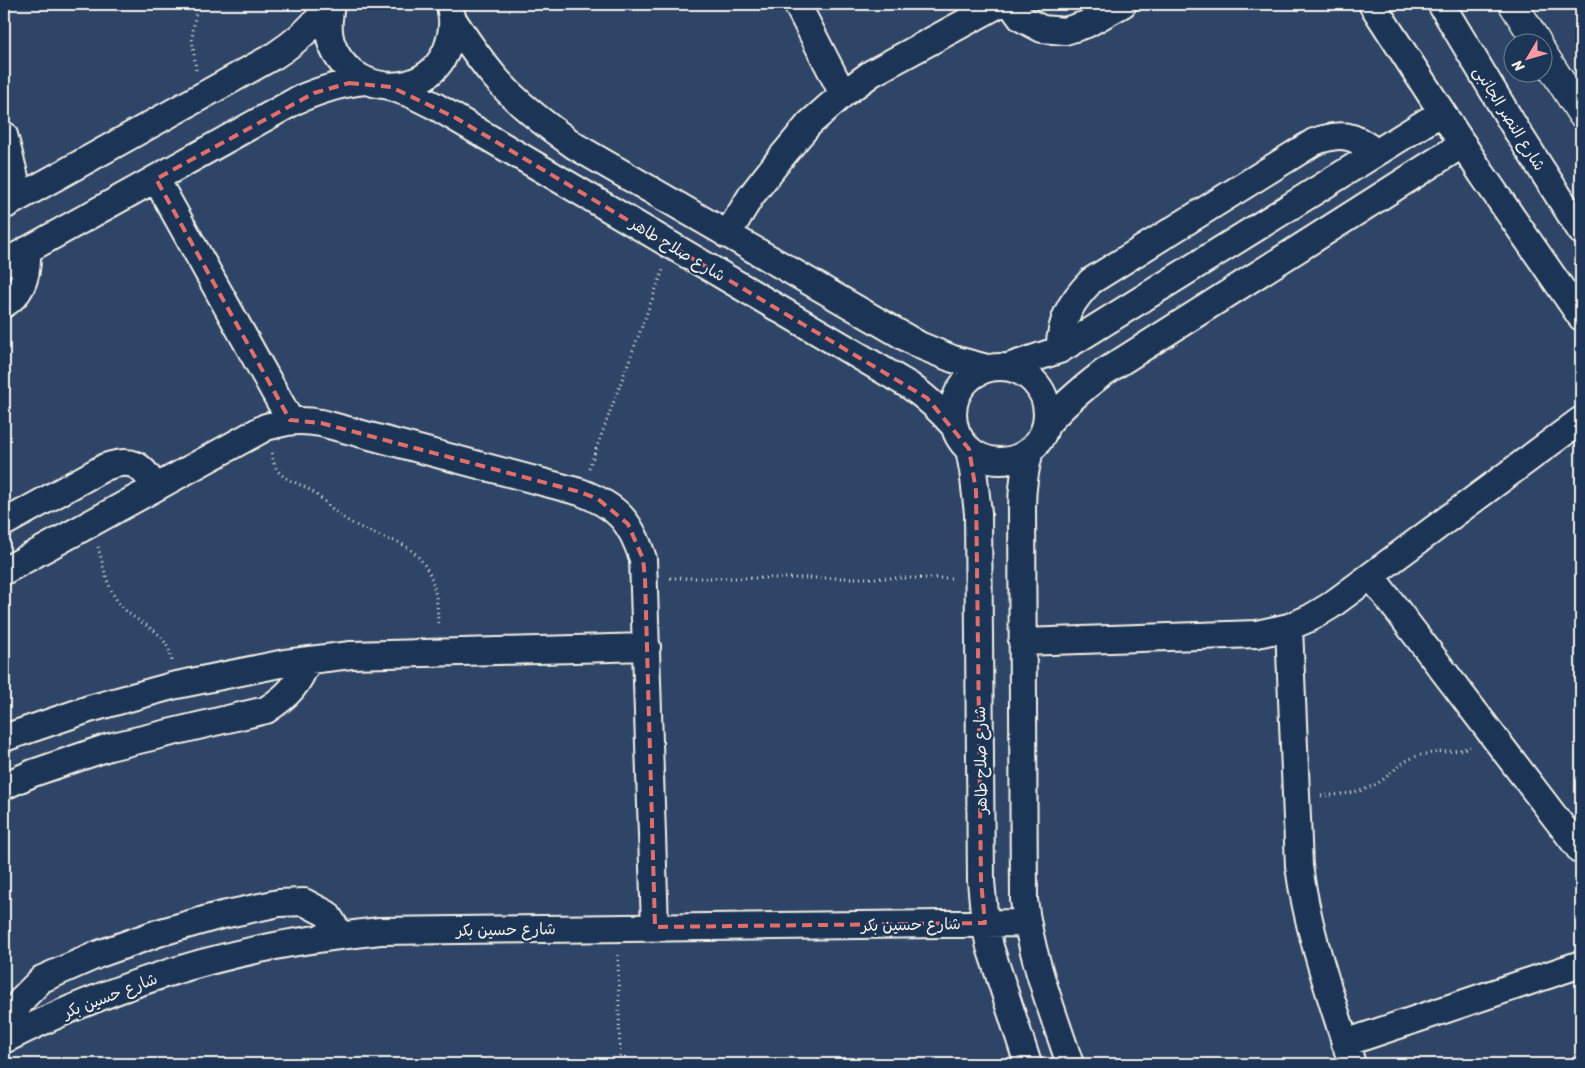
<svg xmlns="http://www.w3.org/2000/svg" width="1585" height="1068" font-family="Sriracha,'Playpen Sans Arabic',sans-serif">
<style>
.lines{fill:none;stroke-linecap:round;stroke-linejoin:round}
.minor-casing{stroke:#f4f1e8;stroke-width:30}
.major-casing{stroke:#f4f1e8;stroke-width:31}
.path{stroke:#f4f1e8;stroke-width:3;stroke-dasharray:1 4;stroke-linecap:butt}
.minor{stroke:#1d3557;stroke-width:26}
.major{stroke:#1d3557;stroke-width:28}
.marked{fill:none;stroke:#e06e6b;stroke-width:4;stroke-dasharray:10 6;stroke-linejoin:round}
.labels{text-anchor:middle;stroke-width:4.5;stroke-linejoin:round;paint-order:stroke}
.street-label{font-size:16px;fill:#f4f1e8;stroke:#1d3557}
</style>
<rect width="100%" height="100%" fill="#2f4568"/>
<filter id="ink" filterUnits="userSpaceOnUse"><feTurbulence type="fractalNoise" baseFrequency=".02" numOctaves="2"/><feDisplacementMap in="SourceGraphic" scale="10" xChannelSelector="R" yChannelSelector="G"/><feConvolveMatrix kernelMatrix="1 2 1 2 8 2 1 2 1" color-interpolation-filters="sRGB"/></filter>
<g filter="url(#ink)">
<g class="lines">
<defs>
<path id="minor" d="M 331,4 C 329,17 327,29 331,42 C 348,95 425,103 447,49 C 451,38 454,25 451,12
M 797,4 L 843,94
M 1011,4 L 1021,18 L 1042,29 L 1065,31 L 1087,24 L 1123,4
M 1372,4 L 1482,174 L 1581,317
M 1441,4 L 1517,131 L 1581,231
M 452,18 C 465,38 478,57 493,75 C 516,103 546,125 575,146 L 919,345 L 953,359 L 987,368
M 391,87 L 413,95 L 435,106 L 910,386 C 927,398 941,411 955,427
M 4,135 L 20,197
M 156,179 L 290,420
M 4,206 L 274,56 C 297,41 315,25 331,4
M 727,235 L 751,196 L 779,160 L 809,124 L 843,94 L 872,73 L 999,4
M 4,263 L 297,100 C 320,90 341,83 366,81
M 4,304 C 24,293 28,272 27,250
M 1059,350 C 1062,318 1069,304 1091,281 L 1314,142 C 1341,132 1354,134 1376,153
M 1008,367 L 1059,350 L 1081,337 L 1442,112
M953 414a47 47 0 1 1 94 0a47 47 0 1 1-94 0Z
M 1046,425 C 1063,405 1082,389 1103,373 L 1463,144
M 969,449 L 973,470 L 978,513 L 981,881 L 985,923 L 990,947 L 1028,1064
M 1030,450 C 1025,469 1022,487 1022,507 L 1024,900 C 1031,957 1052,1010 1070,1064
M 4,523 L 105,467 C 131,458 142,463 154,487
M 4,571 L 266,427 C 288,421 298,419 321,423 L 580,492 C 617,506 631,521 643,559 L 655,927
M 1371,576 L 1581,851
M 1289,627 L 1299,866 C 1308,934 1332,999 1352,1064
M 1022,642 L 1257,634 L 1289,627 L 1310,618 L 1330,606 L 1581,420
M 4,738 L 89,709 L 172,686 L 285,663 L 351,655 L 647,647
M 4,786 L 33,773 L 109,747 L 266,710 C 288,696 298,685 308,660
M 4,1026 L 24,997 L 42,979 L 99,954 L 158,933 L 218,916 L 279,903 L 304,902 L 327,914 L 341,936
M 4,1040 C 89,997 181,964 275,946 C 310,939 345,935 380,931 L 1027,923
M 1345,1043 L 1581,964"/>
<path id="major" d="M 1513,4 L 1537,42
M 1542,52 L 1581,113"/>
</defs>
<use href="#minor" class="minor-casing"/>
<use href="#major" class="major-casing"/>
<path class="path" d="M 196,70 L 192,38 L 197,4
M 272,453 C 275,480 290,478 310,490 C 325,500 336,515 352,523 C 361,528 370,532 380,536 C 386,539 392,540 398,542 C 433,559 438,593 438,627
M 589,468 L 663,270
M 98,547 C 104,567 108,593 123,608 C 143,628 166,628 172,661
M 670,578 L 954,578
M 1321,796 C 1342,794 1362,794 1381,781 C 1392,773 1400,763 1412,758 C 1430,750 1451,754 1470,747
M 618,955 L 620,1064"/>
<use href="#minor" class="minor"/>
<use href="#major" class="major"/>
</g>
</g>
<path class="marked" d="M 349,83 L 391,87 L 456,118 L 927,398 L 969,449 L 976,491 L 981,881 L 985,923 L 655,927 L 645,578 L 643,559 L 628,524 L 598,499 L 580,492 L 321,423 L 290,420 L 156,179 L 314,93 Z"/>
<g class="labels">
<g class="street-label">
<text transform="translate(1510 118) rotate(58)" y="6">شارع النصر الجانبى</text>
<text transform="translate(678 249) rotate(31)" y="6">شارع صلاح طاهر</text>
<text transform="translate(980 760) rotate(-91)" y="6">شارع صلاح طاهر</text>
<text transform="translate(911 924) rotate(-1)" y="6">شارع حسين بكر</text>
<text transform="translate(506 929) rotate(-1)" y="6">شارع حسين بكر</text>
<text transform="translate(110 995) rotate(-21)" y="6">شارع حسين بكر</text>
</g>
</g>
<rect width="1585" height="1068" fill="none" stroke="#1d3557" stroke-width="20"/>
<rect x="10" y="10" width="1565" height="1048" fill="none" stroke="#f4f1e8" stroke-width="2" filter="url(#ink)"/>
<g transform="translate(1528 58) rotate(232)"><circle r="24" fill="#1d3557" stroke="#738091"/>
<path d="M0-4L9 19L0 12L-9 19Z" fill="#ff9aa2"/>
<text y="-8" font-size="14" font-weight="bold" text-anchor="middle" fill="#f4f1e8">N</text>
</g>
</svg>
